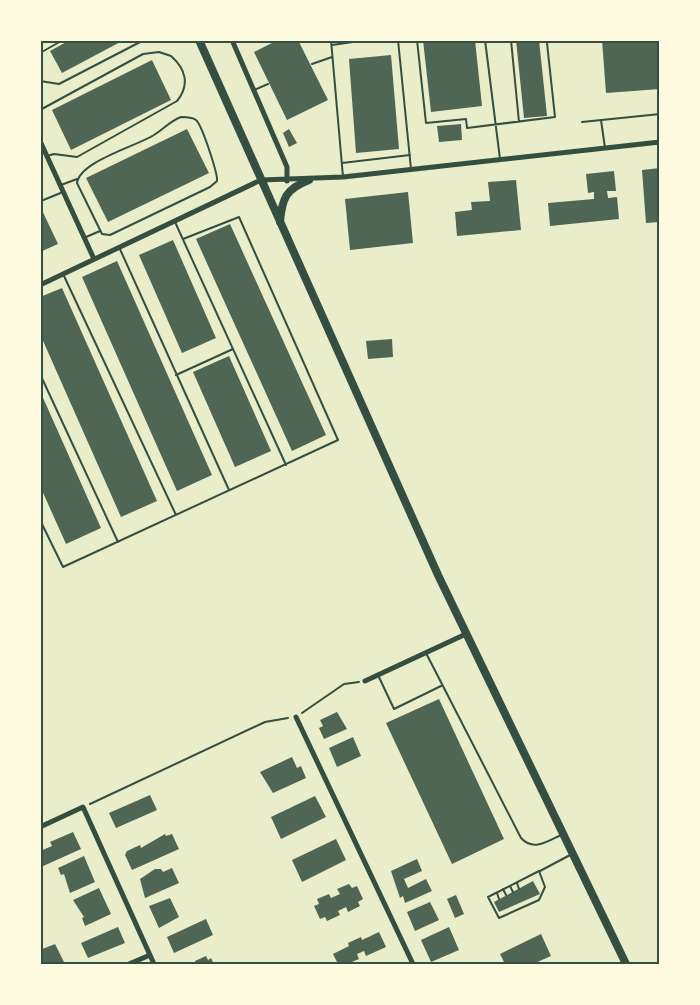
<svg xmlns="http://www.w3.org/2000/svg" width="700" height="1005" font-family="Arial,sans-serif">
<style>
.building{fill:#4f6655}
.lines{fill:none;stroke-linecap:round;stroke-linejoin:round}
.path{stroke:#344e41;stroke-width:2}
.service{stroke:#344e41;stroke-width:2}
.minor{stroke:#344e41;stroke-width:5}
.secondary{stroke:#344e41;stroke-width:8}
.neatline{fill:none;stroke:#344e41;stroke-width:2}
</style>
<rect width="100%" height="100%" fill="#e9edc9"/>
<path class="building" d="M 70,40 L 124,40 L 62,73 L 50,51 Z
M 278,40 L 298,40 L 328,100 L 287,120 L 254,52 Z
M 423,40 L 475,40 L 482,106 L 431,112 Z
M 516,40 L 539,40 L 547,116 L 524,118 Z
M 602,40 L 660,40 L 660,89 L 606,93 Z
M 391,55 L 399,149 L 356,153 L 349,59 Z
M 152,60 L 171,100 L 71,150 L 52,110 Z
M 461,124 L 462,140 L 439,142 L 437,126 Z
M 187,129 L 209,173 L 108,222 L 86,178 Z
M 289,129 L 297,143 L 289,147 L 283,133 Z
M 660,168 L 660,222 L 646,223 L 642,170 Z
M 614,171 L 616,191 L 607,191 L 608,198 L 617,197 L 619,219 L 550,226 L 548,203 L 594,199 L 594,192 L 588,193 L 586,174 Z
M 516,180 L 521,230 L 457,236 L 455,212 L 472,210 L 471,202 L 490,201 L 488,182 Z
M 408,192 L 413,243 L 350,250 L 345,199 Z
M 40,206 L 58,244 L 40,252 Z
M 230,224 L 326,435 L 292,451 L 196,239 Z
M 173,240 L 216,338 L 182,353 L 139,255 Z
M 117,261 L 212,475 L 177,491 L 82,277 Z
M 62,288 L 157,501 L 121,517 L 40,334 L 40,297 Z
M 392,339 L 393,357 L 368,359 L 366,341 Z
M 229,356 L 271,451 L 235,467 L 193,372 Z
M 40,391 L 101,528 L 66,544 L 40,486 Z
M 439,699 L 504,839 L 452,864 L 386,723 Z
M 337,712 L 347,729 L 324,739 L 319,728 L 323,726 L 320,720 Z
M 353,737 L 361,756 L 337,767 L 329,748 Z
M 292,757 L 297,768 L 301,766 L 306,778 L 273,793 L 260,772 Z
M 150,795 L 157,810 L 116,828 L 109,813 Z
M 315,796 L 326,817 L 281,839 L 271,817 Z
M 73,832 L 81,849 L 41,867 L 40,851 L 52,846 L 50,842 Z
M 165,834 L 166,836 L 172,834 L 179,849 L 132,870 L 125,855 L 127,851 L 140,845 L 141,848 Z
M 336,839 L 346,860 L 302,882 L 292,860 Z
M 84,856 L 95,882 L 70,893 L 64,874 L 61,875 L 58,868 Z
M 417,859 L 422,871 L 404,879 L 408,888 L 426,879 L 432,891 L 405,903 L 403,896 L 400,898 L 391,871 Z
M 172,868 L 179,883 L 145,898 L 140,879 L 155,869 L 161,869 L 163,872 Z
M 533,881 L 540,894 L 499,912 L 494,902 Z
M 349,884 L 352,888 L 357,886 L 363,899 L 358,902 L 360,906 L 348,912 L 346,907 L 338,911 L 340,915 L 327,921 L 325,917 L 320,919 L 314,906 L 319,904 L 317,899 L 329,894 L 331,898 L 340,894 L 337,889 Z
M 99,888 L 111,914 L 85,926 L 82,918 L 84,917 L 73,900 Z
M 456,895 L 464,914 L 455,918 L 447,899 Z
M 170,898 L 179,917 L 159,928 L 149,906 Z
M 430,902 L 439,920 L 415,931 L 407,912 Z
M 206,919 L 213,935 L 174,953 L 167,937 Z
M 118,927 L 125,943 L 88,958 L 81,943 Z
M 449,927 L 459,950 L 431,962 L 421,940 Z
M 379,932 L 386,947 L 366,956 L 364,951 L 357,954 L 359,959 L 347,964 L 338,964 L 333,954 L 349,946 L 348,943 L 361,937 L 362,940 Z
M 541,934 L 551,956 L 533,964 L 505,964 L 500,954 Z
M 55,944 L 65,964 L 40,964 L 40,950 Z
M 206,956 L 208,960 L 211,958 L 214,964 L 196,964 L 195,961 Z"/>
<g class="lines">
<path class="path" d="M 302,713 L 344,684 L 359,682
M 90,804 L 265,722 L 288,718"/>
<path class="service" d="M 331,40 L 343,177
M 398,40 L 411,169
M 417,40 L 426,123 L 466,119 L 467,128 L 555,117 L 547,43
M 485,40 L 500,159
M 511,40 L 519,122
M 332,45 L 367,40
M 40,53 L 63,40
M 312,64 L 332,57
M 40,81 L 59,84 L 144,40
M 254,90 L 268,84
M 40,110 L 143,54 L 159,52 L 171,56 C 186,69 190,85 177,101 L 77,157 L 54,154 L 47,156
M 181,117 C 187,117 192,117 196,120 C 202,125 218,174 217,181 L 210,187 L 110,235 L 102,234 L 77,183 C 80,161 137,146 154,135 C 164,129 170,121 181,117 Z
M 601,120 L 605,148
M 582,122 L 660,114
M 342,163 L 410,155
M 61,185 L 77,179
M 41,201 L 63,192
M 175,222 L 286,465
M 86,237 L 100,231
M 119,247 L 229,490
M 64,276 L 176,515
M 40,374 L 118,542
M 176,375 L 233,349
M 40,520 L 63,567 L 338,440 L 239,217 L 183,239
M 426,653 L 521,838 C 534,852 548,841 563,834
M 378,675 L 394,709 L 441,686
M 539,871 L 545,887 L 539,900 L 499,918 L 488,897 Z
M 540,871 L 572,854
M 517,883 L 519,889
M 510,886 L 513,892
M 503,889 L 506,895
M 497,893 L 499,899"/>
<path class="minor" d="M 232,40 L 287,167 L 287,181
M 40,141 L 94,259
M 40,285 L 261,180 L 343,177 L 660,142
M 365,681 L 466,634
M 296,717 L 413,964
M 40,827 L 83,807 L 154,964
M 129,964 L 150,955"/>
<path class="secondary" d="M 199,40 L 438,575 L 626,964
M 280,222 C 282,198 286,189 309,180"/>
</g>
<rect width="700" height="1005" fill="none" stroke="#fefae0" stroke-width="84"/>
<rect x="42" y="42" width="616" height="921" class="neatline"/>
</svg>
